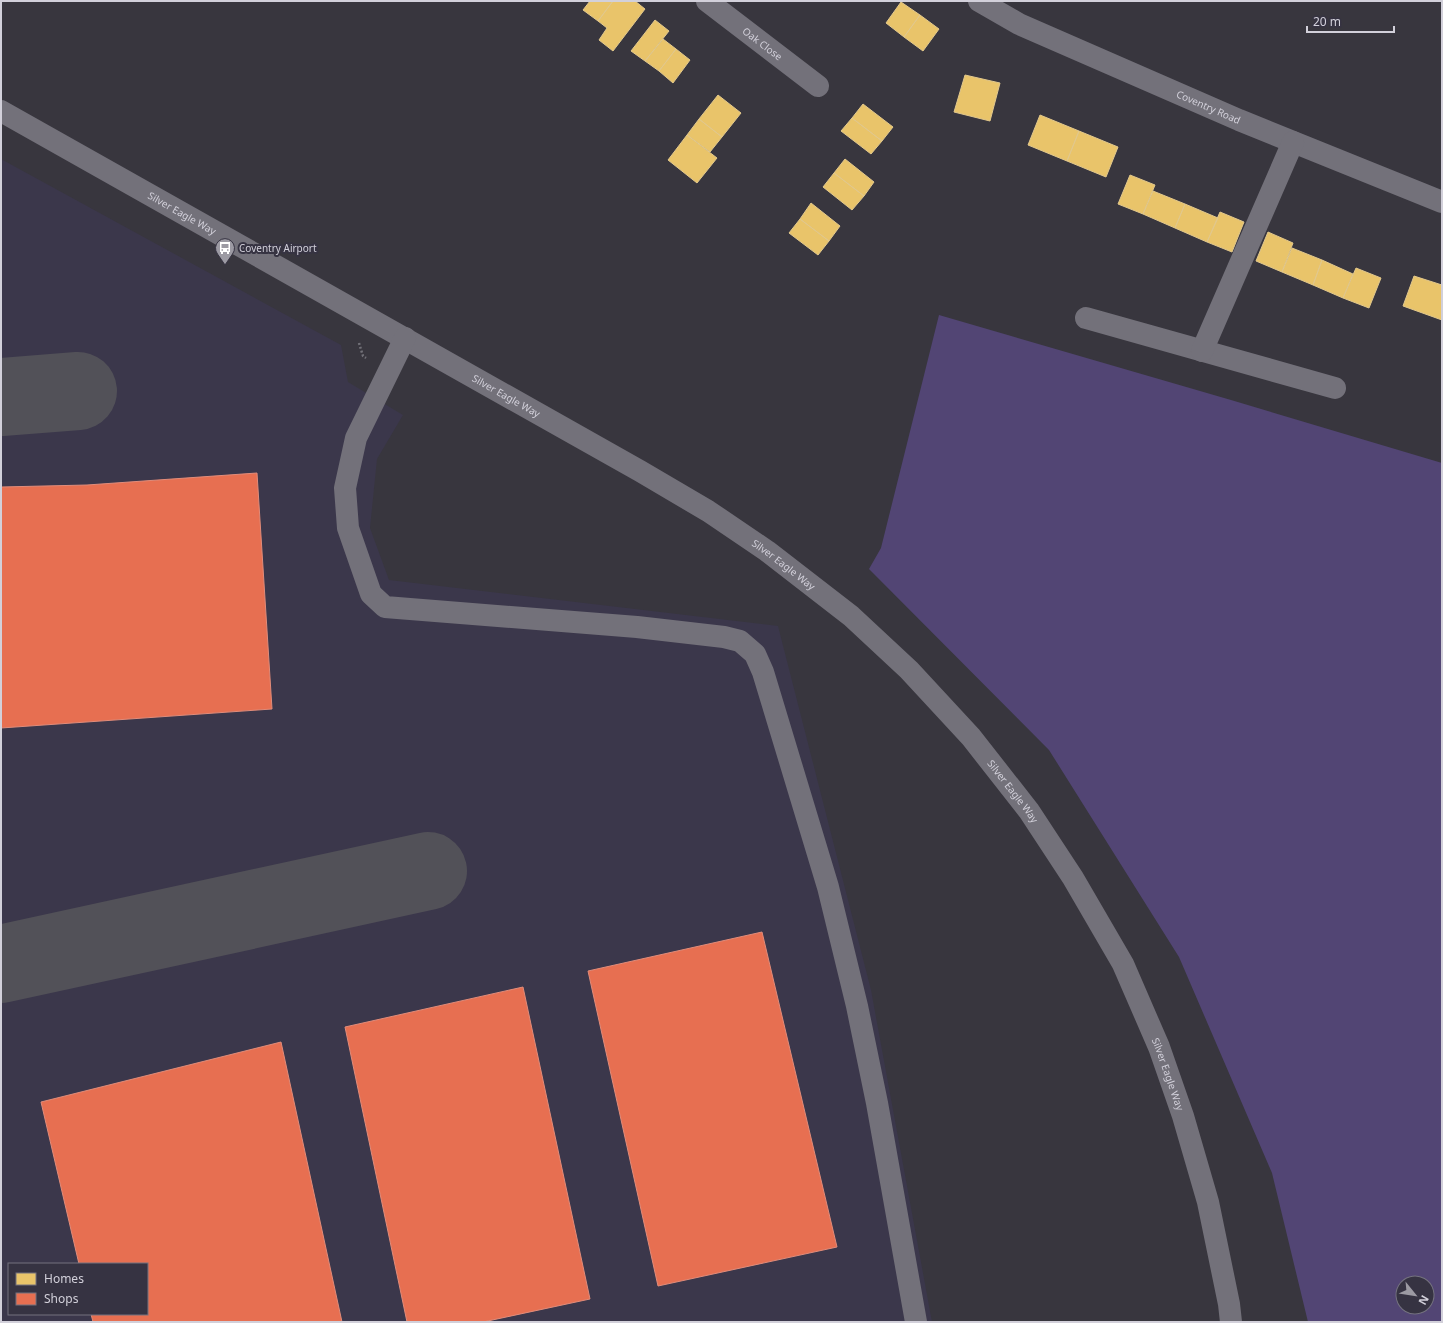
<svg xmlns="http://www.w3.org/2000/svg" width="1443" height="1323" font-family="'Noto Sans',sans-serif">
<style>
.built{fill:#3b374b;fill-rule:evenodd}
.green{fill:#524574;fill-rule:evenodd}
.homes{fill:#e9c46a;stroke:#e2c88c}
.shops{fill:#e76f51;stroke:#e18c7a}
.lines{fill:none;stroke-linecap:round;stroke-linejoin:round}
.taxiway{stroke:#525158;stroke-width:78}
.path{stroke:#727178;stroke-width:2.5;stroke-dasharray:2 2;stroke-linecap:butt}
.minor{stroke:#73717a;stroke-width:22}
.labels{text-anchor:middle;stroke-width:4;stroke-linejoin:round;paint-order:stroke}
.street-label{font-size:10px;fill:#d2d0da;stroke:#363342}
.poi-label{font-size:10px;fill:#d2d0da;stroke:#363342;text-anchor:start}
</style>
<rect width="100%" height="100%" fill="#38363e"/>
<path class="built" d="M 1,159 L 341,345 L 348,382 L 403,415 L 377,459 L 370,528 L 389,580 L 778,626 L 871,990 L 932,1322 L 1,1322 ZM 9,1264 L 147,1264 L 147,1314 L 9,1314 Z"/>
<path class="green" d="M 939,315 L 1231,400 L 1442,463 L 1442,1322 L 1308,1322 L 1272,1173 L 1179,957 L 1049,750 L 869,569 L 881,548 ZM 1403,1283 L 1427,1283 L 1427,1307 L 1403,1307 Z"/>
<path class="homes" d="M 590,1 L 613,1 L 598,21 L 583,10 Z
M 613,1 L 635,1 L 645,9 L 613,51 L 599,40 L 607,28 L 598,21 Z
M 901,2 L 920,15 L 904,37 L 886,23 Z
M 920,15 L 939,29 L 923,51 L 904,37 Z
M 655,20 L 669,31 L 645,61 L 631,51 Z
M 663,39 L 676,49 L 659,71 L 645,61 Z
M 676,49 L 690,60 L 673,83 L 659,71 Z
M 965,75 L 1000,83 L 990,121 L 954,112 Z
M 718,95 L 741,113 L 722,137 L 699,119 Z
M 863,104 L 893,127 L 882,141 L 852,118 Z
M 1040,115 L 1079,131 L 1067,161 L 1028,145 Z
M 852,118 L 882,141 L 871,154 L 841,131 Z
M 699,119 L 722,137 L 710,152 L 687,135 Z
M 1079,131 L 1118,147 L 1106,177 L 1067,161 Z
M 687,135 L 717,158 L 697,183 L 668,160 Z
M 845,159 L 874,182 L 864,196 L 834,173 Z
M 834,173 L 864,196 L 852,210 L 823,187 Z
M 1130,175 L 1155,185 L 1143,214 L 1118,204 Z
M 1153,191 L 1185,204 L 1175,228 L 1143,214 Z
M 811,203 L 840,226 L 829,241 L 800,219 Z
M 1185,204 L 1218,218 L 1207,242 L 1175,228 Z
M 1220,212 L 1244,222 L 1232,252 L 1207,242 Z
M 800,219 L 829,241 L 818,255 L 789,233 Z
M 1268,232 L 1293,243 L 1282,272 L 1256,261 Z
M 1292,248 L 1322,260 L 1313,285 L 1282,272 Z
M 1322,260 L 1353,274 L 1343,298 L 1313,285 Z
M 1356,268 L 1381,278 L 1369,308 L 1343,298 Z
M 1414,276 L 1442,285 L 1442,320 L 1403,306 Z"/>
<path class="shops" d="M 257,473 L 272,709 L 1,728 L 1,487 L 87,485 Z
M 762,932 L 837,1247 L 658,1286 L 588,971 Z
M 523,987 L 590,1299 L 483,1322 L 407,1322 L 345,1027 Z
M 281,1042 L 342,1322 L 93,1322 L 91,1314 L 147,1314 L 147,1264 L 79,1264 L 41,1102 Z"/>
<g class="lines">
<path class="taxiway" d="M 1,397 L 78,391
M 1,964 L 428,871"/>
<path class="path" d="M 359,343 L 363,356 L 366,358"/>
<g class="minor">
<path id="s1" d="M 707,1 L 818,86"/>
<path id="s2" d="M 979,1 L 1019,24 L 1239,120 L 1442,202"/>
<path id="s3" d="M 1,111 L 640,471 L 708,511 L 767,551 L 851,616 L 909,670 L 971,737 L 1029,811 L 1073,878 L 1123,964 L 1159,1047 L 1183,1116 L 1208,1202 L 1229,1304 L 1231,1322"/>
<path d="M 1086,318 L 1335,388"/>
<path d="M 405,338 L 356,438 L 345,488 L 348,528 L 371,594 L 385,607 L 637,627 L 724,637 L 740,641 L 755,654 L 763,672 L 828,887 L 857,1006 L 877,1103 L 916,1322"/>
<path d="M 1202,351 L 1293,142"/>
</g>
</g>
<defs>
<symbol id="bus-pin" viewBox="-11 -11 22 30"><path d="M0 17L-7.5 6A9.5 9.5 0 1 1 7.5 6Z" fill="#9c9aa3" stroke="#363342"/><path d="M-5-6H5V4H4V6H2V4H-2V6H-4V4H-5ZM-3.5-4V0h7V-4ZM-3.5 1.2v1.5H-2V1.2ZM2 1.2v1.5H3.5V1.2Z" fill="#fff"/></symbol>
</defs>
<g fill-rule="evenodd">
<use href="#bus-pin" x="214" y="237" width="22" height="30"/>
</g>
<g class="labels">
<g class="street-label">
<text dy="4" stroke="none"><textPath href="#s1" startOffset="70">Oak Close</textPath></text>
<text dy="4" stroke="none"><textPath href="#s2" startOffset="253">Coventry Road</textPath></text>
<text dy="4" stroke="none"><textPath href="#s3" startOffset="208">Silver Eagle Way</textPath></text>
<text dy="4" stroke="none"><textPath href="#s3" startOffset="580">Silver Eagle Way</textPath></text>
<text dy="4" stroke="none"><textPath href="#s3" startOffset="905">Silver Eagle Way</textPath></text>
<text dy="4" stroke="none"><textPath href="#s3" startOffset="1229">Silver Eagle Way</textPath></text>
<text dy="4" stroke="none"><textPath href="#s3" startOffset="1553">Silver Eagle Way</textPath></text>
</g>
<g class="poi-label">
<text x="239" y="252">Coventry Airport</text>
</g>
</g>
<rect width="1443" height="1323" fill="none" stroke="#d2d0da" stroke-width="4"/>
<rect x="8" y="1263" width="140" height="52" fill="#363342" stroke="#74727f"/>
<rect x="16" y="1273" width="20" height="12" fill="#e9c46a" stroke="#74727f"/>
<text x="44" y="1283" font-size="12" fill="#d2d0da">Homes</text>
<rect x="16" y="1293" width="20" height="12" fill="#e76f51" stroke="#74727f"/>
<text x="44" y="1303" font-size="12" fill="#d2d0da">Shops</text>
<g transform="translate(1415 1295) rotate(120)"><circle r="19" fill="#363342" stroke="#74727f"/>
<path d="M0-3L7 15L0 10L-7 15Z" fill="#9c9aa3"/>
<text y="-6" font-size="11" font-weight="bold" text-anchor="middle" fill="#d2d0da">N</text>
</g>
<path d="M1307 26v6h87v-6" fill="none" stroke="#d2d0da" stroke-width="2"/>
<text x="1313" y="26" font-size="12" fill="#d2d0da" stroke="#363342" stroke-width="3" paint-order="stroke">20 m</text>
</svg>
